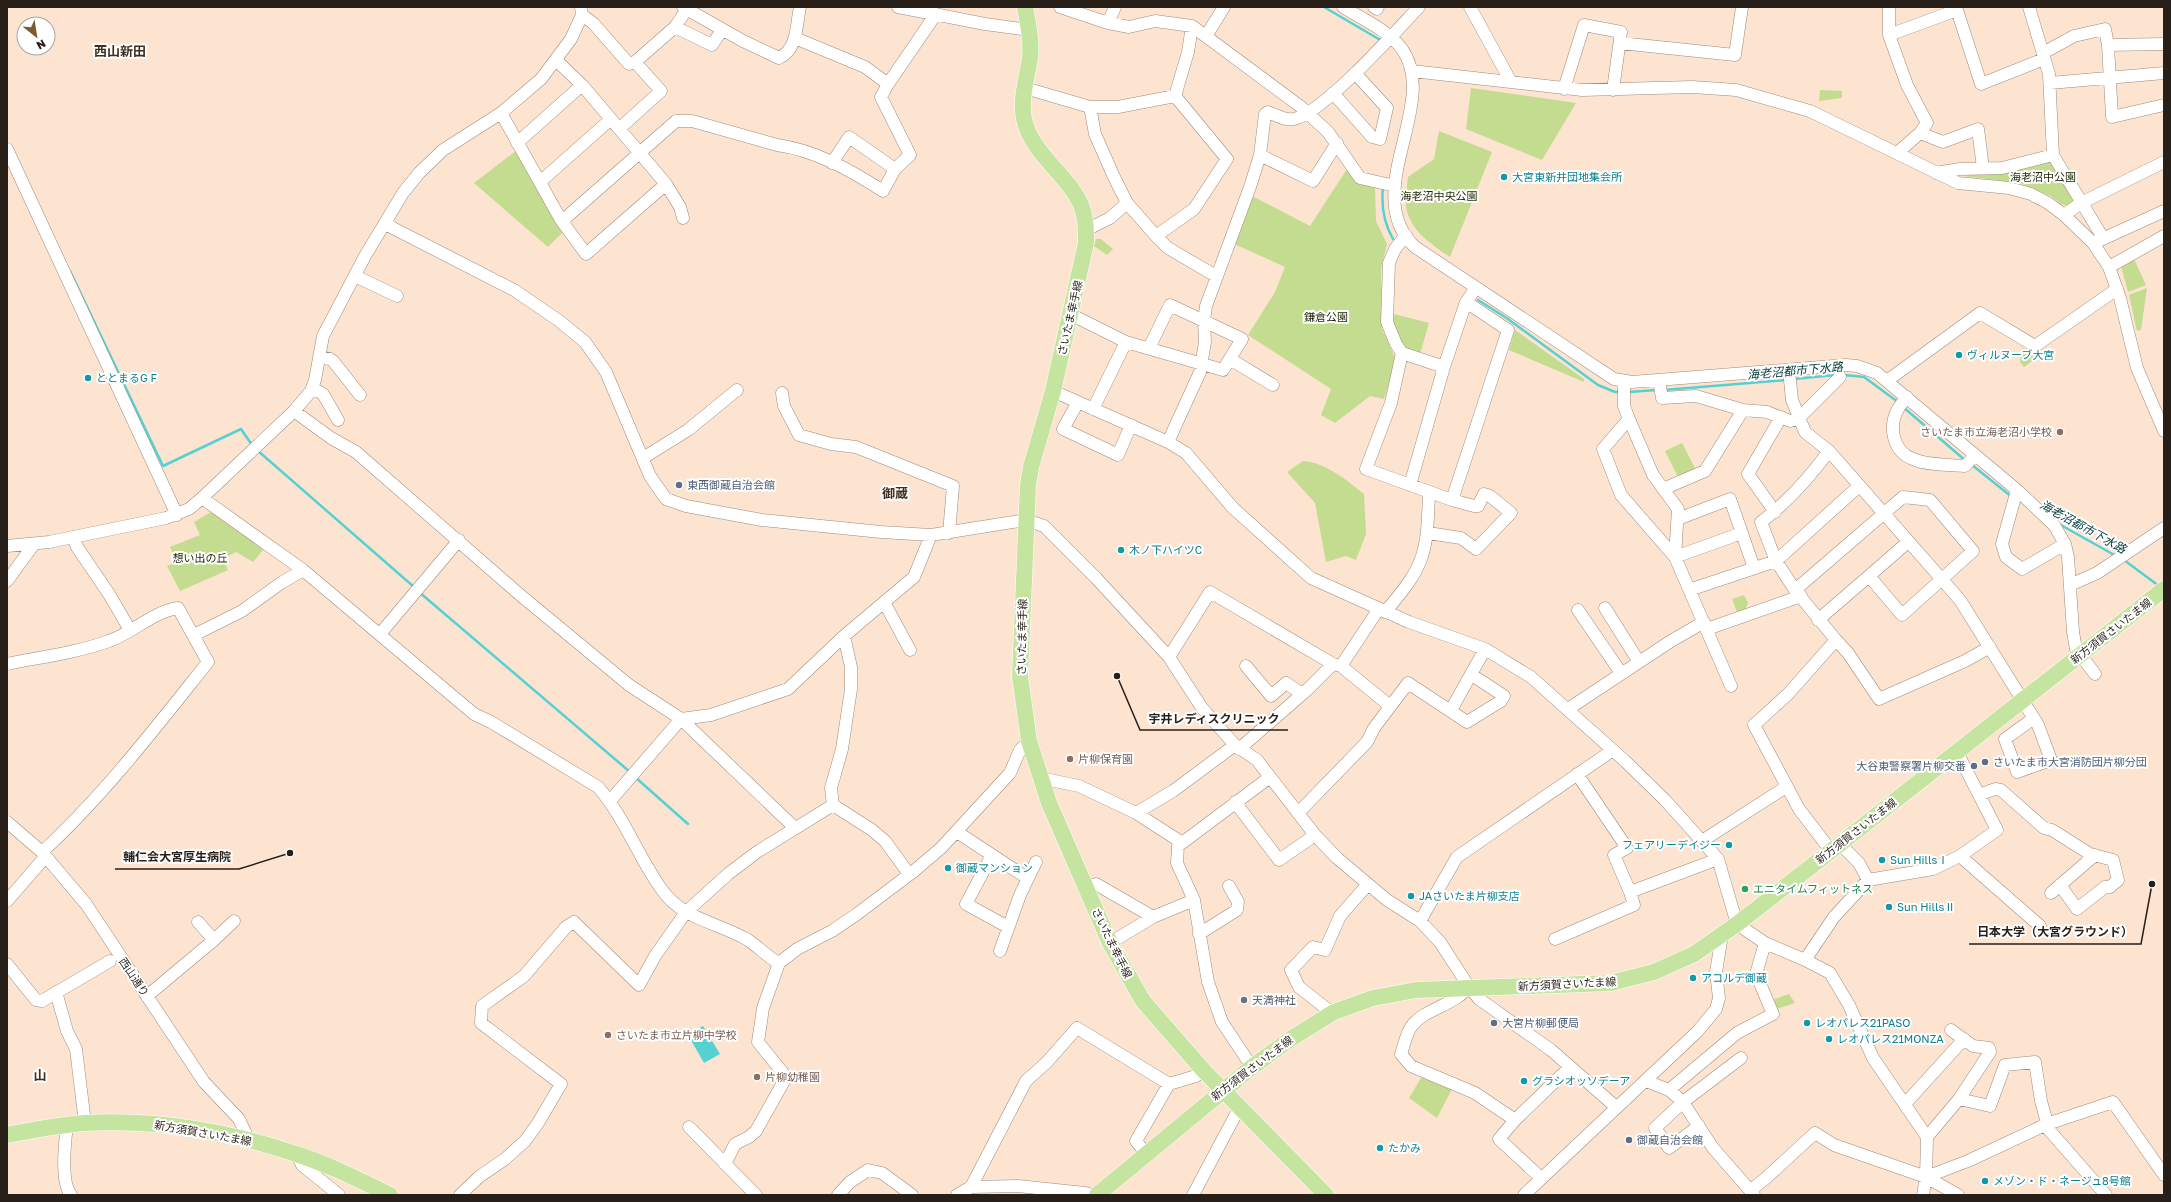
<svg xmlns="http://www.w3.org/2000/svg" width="2171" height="1202" font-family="'Golos Text','Noto Sans JP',sans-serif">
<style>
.green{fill:#c4dc8f}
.water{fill:#56d1d3}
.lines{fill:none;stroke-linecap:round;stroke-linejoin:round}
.stream{stroke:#56d1d3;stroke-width:2.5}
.minor-casing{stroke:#9f8a78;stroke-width:13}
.major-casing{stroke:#fff;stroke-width:17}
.minor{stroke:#fff;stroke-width:12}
.major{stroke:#c4e4a0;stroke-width:16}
.culture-dot{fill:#0f9aa8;stroke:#fff;stroke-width:1.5}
.education-dot{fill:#8d6e63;stroke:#fff;stroke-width:1.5}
.service-dot{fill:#5c6f8a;stroke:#fff;stroke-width:1.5}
.leisure-dot{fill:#2e9e5b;stroke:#fff;stroke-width:1.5}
.worship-dot{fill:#6b7280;stroke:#fff;stroke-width:1.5}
.labels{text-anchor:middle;stroke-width:4;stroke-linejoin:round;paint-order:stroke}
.culture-label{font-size:11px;fill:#0d838f;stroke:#fff;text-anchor:start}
.park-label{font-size:11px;fill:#242d0b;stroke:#fff}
.street-label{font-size:11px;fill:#271f18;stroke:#fff}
.education-label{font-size:11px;fill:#785e54;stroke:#fff;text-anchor:start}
.service-label{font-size:11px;fill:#4e5e75;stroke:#fff;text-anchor:start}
.leisure-label{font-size:11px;fill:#27864d;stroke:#fff;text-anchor:start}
.worship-label{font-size:11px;fill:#5b616d;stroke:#fff;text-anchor:start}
.water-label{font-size:12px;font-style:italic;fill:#003a3b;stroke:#fff}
.quarter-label{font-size:13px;font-weight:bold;fill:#3f2d1d;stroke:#fff}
.leader{fill:none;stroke:#271f18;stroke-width:1.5}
.callout-dot{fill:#271f18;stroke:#fff;stroke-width:1.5}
.callout-label{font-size:12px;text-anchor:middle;font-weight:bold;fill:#271f18;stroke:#fff;stroke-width:4;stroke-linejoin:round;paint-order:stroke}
</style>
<rect width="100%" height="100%" fill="#fce4d1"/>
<path class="green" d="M 1471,88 L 1576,103 L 1542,160 L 1466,129 Z
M 1820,90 L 1842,91 L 1842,98 L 1819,101 Z
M 1439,131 L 1492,152 L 1450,257 C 1432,245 1409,230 1406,206 C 1405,197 1407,186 1408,177 L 1434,159 Z
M 517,150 L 564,231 L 548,247 L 474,183 Z
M 2050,161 L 2076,201 L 2069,206 L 2061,204 L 2051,196 L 2020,183 L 1963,176 Z
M 1347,169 L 1360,183 L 1375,188 L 1376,221 L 1387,244 L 1381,268 L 1382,329 L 1396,360 L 1384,399 L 1370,396 L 1335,423 L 1321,415 L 1331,389 L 1248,335 L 1275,292 L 1285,267 L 1232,243 L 1252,196 L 1310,226 Z
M 1096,239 L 1101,239 L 1113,249 L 1107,255 L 1094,246 Z
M 2134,259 L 2146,285 L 2128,292 L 2121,266 Z
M 2147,288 L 2141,330 L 2137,331 L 2129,295 Z
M 1394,314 L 1429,323 L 1420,354 L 1405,351 L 1394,326 Z
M 1515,330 L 1584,379 L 1584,382 L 1509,350 Z
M 2022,348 L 2036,355 L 2035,359 L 2024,367 L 2020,362 Z
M 1682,443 L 1696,470 L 1679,479 L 1665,451 Z
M 1303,461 C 1325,462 1348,481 1364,494 L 1366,534 L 1356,560 L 1346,556 L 1326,562 L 1315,503 L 1287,472 Z
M 211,512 L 264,549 L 253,562 L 236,552 L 223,559 L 228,570 L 180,591 L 167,566 L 177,562 L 170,547 L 200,535 L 194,522 Z
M 1744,595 L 1748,603 L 1744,613 L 1738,615 L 1732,599 Z
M 1789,994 L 1795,1003 L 1773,1010 L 1769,1001 Z
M 1424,1073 L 1453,1087 L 1437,1118 L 1409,1098 Z"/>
<path class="water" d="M 703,1026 L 720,1054 L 704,1063 L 688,1035 Z"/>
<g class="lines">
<path class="stream" d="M 1324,7 L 1382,41
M 1383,187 C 1381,205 1384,223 1393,239
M 70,271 L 163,466 L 241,429 L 252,445
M 1478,300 L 1508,319 L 1598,385 L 1615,392 L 1621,392
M 1844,375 L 1864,377 L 1898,402
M 1794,379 L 1835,375
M 1664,390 L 1787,380
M 1628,392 L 1657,390
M 1903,407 L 1966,461
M 257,450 L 414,587
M 1972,465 L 2012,497
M 2059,524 L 2116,556
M 2124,560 L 2159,586
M 419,592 L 630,772
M 635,777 L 688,824"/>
<defs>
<path id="minor" d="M 683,7 L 743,41 L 779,58 C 798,49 796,25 800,7
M 898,7 L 985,24 L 1029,30
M 1060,7 L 1108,23 L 1129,27 L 1155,21 L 1192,26 L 1301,107 L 1328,132 L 1360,178 L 1395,186
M 1343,7 C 1362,19 1388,30 1402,49 C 1441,104 1358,193 1415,247 L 1614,379 L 1632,382 L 1846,365 L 1857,366 L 1877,373 L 2017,490 L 2054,525 L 2065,544 L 2068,557 L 2073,632 L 2076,649 L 2095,674
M 1374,7 L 1377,9 L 1378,7
M 1470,7 L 1511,82
M 1889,7 L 1889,35 L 1907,85 L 1927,123 L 1920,133 L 1897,153
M 2029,7 L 2049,74 L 2053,155 L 2103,238
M 582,15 L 593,23 L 629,64 L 635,62 L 675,27 L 687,9
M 1108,23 L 1115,7
M 675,27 L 712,45 L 722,30
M 1889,35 L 1957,10 L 1981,84 L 2044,59
M 1206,36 L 1224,7
M 795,38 L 865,67 L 888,84
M 1620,43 L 1735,55 L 1742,7
M 2108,45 L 2164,44
M 2043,53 L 2074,36 L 2105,29 L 2108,45 L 2112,117 L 2164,105
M 1412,71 L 1582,90 L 1692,87 L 1736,90 L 1810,111 L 1958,183 L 2009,188 L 2031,194 L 2048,203 L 2064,215 L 2093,243 L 2109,267 L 2120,298 L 2137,368 L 2164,431
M 2050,83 L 2164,73
M 1025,88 L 1090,107 L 1118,107 L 1175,96 L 1227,159 L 1194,209 L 1156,236 L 1127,203 L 1114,177 L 1095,134 L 1090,107
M 1564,89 L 1584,25 L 1621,32 L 1613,90
M 1333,93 L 1372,137 L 1380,139 L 1387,108 L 1355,73
M 1175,96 L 1188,52 L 1192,26
M 501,113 L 561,220 L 586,254 L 666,184 L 582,85 L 557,61
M 620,128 L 661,91 L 635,62
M 1920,133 L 1943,142 L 1978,129 L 1983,168
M 517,143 L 582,85
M 7,149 L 177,515
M 1260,155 L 1313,181 L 1337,143
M 832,163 L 849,137 L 895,169
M 1936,173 L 1960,169 L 2002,168 L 2053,155
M 540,182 L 611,119
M 666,184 L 680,207 L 683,218
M 2064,215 L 2081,203 L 2164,162
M 562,221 L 676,121 L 692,121 L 777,145 C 815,150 852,171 883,191 L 895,169 L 910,155 L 881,97 L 888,84 L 936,14
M 385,224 L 514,290 L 558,320 L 585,342 L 606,372 L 650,476 L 666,499 L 686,506 L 762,520 L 881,532 L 931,535 L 1026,520 L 1044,526 L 1096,578 L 1169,657 L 1202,708 L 1235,745 L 1257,760 L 1315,835 L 1337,858 L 1387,900 L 1420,921 L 1440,942 L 1469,987 L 1479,999 L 1551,1050 L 1616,1107
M 1086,230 L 1110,218 L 1127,203
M 1406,235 L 1395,249 L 1389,263 L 1387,322 L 1396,344 L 1402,353 L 1444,367
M 1156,236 L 1168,248 L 1216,276
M 2096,242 L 2164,211
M 2109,267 L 2164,236
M 355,276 L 397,296
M 1070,314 L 1126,342 L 1223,370 L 1242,339 L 1170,305 L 1149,348
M 1402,353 L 1391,403 L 1366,469 L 1452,500 L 1508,330 L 1466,302 L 1476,288
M 319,357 L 330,359 L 333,361 L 360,395
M 1230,359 L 1273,385
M 1789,370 L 1792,400 L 1805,432 L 1829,451 L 1960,600 L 2038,725 L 2051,760 L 2017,772 L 2005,739 L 2034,718
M 1659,380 L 1662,398 L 1696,396 L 1743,410
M 1888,380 L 1980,313 L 2035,346 L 2117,289
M 1624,381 L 1624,406 L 1629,419 L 1653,475 L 1678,509 L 1675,557 L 1731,686
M 312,388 L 323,394 L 338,420
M 1053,391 L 1168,442 L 1186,453 L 1233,508 L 1311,578 L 1409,622 L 1485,649 L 1531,677 L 1625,761 L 1665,800 L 1718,859 L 1737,924 L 1765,943 L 1805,960 L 1830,973 L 1849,1005 L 1873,1058 L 1927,1137 L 1926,1177 L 1923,1195
M 782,393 L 784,406 L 799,435 L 831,444 L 856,447 L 953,486 L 949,533
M 1907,397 C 1904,401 1900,405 1898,409 C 1888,427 1893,452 1913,459 C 1926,465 1950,465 1965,466 L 1975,455
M 1078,402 L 1063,429 L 1118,455 L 1131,425
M 1093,409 L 1126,342
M 294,411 L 331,438 L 356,452 L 519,594 L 629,685 L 681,719 L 795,828
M 1629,419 L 1603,449 L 1621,495 L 1675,557 L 1742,533
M 1168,442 L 1200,372 L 1205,342 L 1204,321 L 1206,306 L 1250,187 L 1260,155 L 1265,114 L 1268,112 C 1276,115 1285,121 1294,119 C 1323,113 1396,31 1419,7
M 1829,451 C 1809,478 1788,502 1761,522 L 1776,561 L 1795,590 L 1836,640 L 1788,694 L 1754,725 L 1799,809 L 1831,851
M 643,458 L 688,430 L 737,390
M 1410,485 L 1444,367 L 1466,302
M 1663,489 L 1705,471 L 1743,410 L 1767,412 L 1790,421 L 1799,418 L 1840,377
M 2017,490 L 2002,544 L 2006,557 L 2022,569 L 2065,544
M 202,498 L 303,570 L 474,714 L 491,722 L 598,787 C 625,818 638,857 662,890 C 682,919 719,923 748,940 C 759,947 767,957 779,963
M 1775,512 L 1748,474 L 1781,417
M 1678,519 L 1730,499 L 1754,568
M 1428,533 L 1461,538 L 1476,549 L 1511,513 L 1490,496 L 1484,494 L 1478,506 L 1474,506 L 1452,500
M 73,537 L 77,547 L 109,594 L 130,630
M 7,546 L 49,542 L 166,518 L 189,509 L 202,498 L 294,411 L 311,391 L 315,380 L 323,336 L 365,256 L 403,193 L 419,173 L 443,150 L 501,113 L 541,79 L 571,39 L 582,15 L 581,7
M 1869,576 L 1908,542
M 7,581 L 34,544
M 2070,585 L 2097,573 L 2164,528
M 1689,590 L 1776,561 L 1859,486
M 1795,590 L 1903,497 L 1930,500 L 1973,551 L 1902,615 L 1869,576 L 1818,620
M 884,602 L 910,650
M 1605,608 L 1639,662
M 1578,610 L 1621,673
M 1385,612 C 1426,565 1427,553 1429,492
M 1707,629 L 1801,596
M 380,634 L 459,540
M 194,635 L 242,611 L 281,583 L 303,570
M 1836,640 L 1848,653 L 1879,699 L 1965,661 L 1990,647
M 1169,657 L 1210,592 L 1333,664 L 1341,666 L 1390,706
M 7,664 C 41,657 76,653 109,641 C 133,633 152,612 178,608 L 208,662 C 156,727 104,795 42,852
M 1246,666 L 1271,696 L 1286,683 L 1302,694
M 1341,666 L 1378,610
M 1568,709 L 1671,641 L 1704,622
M 1451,710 L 1485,649
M 1239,749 L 1307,690 L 1333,664
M 1957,752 L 1997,830 L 1960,856
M 1577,774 L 1627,848 L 1614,855 L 1630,892 L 1718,859
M 1040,778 L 1079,786 L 1136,813 L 1181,842
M 1979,795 L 1995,789 L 2001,790 L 2044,828 L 2052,830 L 2090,854 L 2113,860 L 2118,880 L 2110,887 L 2105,887 L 2077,909 L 2060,885
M 610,801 L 681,719 L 711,715 L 788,689 L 844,636 L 914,577 L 931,535
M 1235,802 L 1279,860 L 1315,835
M 833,805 L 831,788 L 842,749 L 851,689 L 851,667 L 844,636
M 833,805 L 872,830 L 885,841 L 909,874
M 1136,813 L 1173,791 L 1235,745
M 1298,813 L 1367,742 L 1374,728 L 1408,683 L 1467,722 L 1501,701 L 1504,696 L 1472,675
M 7,822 L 42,852 L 86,904 L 204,1082 L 239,1119 L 249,1141
M 957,832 L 1027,878
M 1702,841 L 1786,787
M 1840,844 L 1859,863 L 1868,880
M 992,855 L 966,904 L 1008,927
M 1086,888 L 1096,884 L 1153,917
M 2051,893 L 2095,855
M 7,901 L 46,856
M 1420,921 L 1457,857 L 1613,750
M 1199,934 L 1237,910 L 1238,902 L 1229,886
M 1555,939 L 1634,905 L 1630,892
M 214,940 L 234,921
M 1110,943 L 1153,917 L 1194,900
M 1000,951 L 1020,895 L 1036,862
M 1805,960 L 1834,917 L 1868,880 L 1933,869 L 1960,856 L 2040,926
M 7,964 L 36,1000 L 42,1001 L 110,961
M 1469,987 C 1453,1006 1423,1009 1411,1027 C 1406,1034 1404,1046 1401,1054 L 1411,1066 L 1475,1093 L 1515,1120 L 1499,1139 L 1541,1178
M 56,992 L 67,1031 L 76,1049 L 85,1123
M 147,996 L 214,940 L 198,922
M 1332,1013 L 1299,987 L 1291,970 L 1313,947 L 1325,950 L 1340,916 L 1368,884
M 1252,1067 L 1222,1022 L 1208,982 L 1194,900 L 1177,863 L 1178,846 L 1270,777
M 1646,1081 L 1669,1090 L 1682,1101 L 1713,1148 L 1754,1195
M 1669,1090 L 1737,1033 L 1773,1014 L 1756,974 L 1765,943
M 1959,1099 L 1990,1106 L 2005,1065 L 2035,1062 L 2041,1101 L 2049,1130 L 2106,1195
M 1905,1104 L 1964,1039
M 1515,1120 L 1570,1067
M 67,1125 C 65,1142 60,1181 71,1195
M 1699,1126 L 1669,1148 L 1655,1128 L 1683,1102 L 1741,1058
M 689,1127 L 756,1195
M 1927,1137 L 1959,1099 L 1990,1052 L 1989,1048 L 1973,1046 L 1951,1030
M 1146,1153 L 1136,1141 L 1169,1084
M 297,1154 L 302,1165 L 339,1195
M 725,1164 L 735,1144 L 749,1137 L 756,1131 L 784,1081 L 783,1073 L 758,1042 L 763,1008 L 779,963 L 797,949 L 832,931 L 857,914 L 914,871 L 941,848 L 1010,773 L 1020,750 L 1029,741
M 1926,1177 L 1958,1195
M 971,1187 L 1026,1081 L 1047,1062 L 1077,1028 L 1169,1084 L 1196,1076 L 1204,1071
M 1751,1190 L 1766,1178 L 1815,1133 L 1834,1145 L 1926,1177 L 1968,1161 L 2047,1124 L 2113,1102 L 2164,1175
M 460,1195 L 480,1176 L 505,1159 L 525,1141 L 538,1123 L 561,1084 L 481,1023 L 482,1006 L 524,976 L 566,927 L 574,922 L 639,985 L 655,956 L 686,912 L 728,874 L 757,852 L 833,805
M 838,1195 L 850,1182 L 868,1170 L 882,1173 L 912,1195
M 957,1195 L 971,1187 L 1018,1186 L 1085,1193 L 1092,1195
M 1193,1195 L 1235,1116 L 1242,1109
M 1524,1195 L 1698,1031 L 1716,1009 L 1719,998 L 1716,972 L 1722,935"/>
<path id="major" d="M 1025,7 C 1028,24 1032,41 1030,58 C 1027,78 1020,99 1024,119 C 1032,155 1067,173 1081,205 C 1086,217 1086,230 1086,243 L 1053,391 L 1031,467 L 1028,485 L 1020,676 L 1029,741 L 1049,803 L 1110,943 L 1143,1001 L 1204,1071 L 1326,1195
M 7,1135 C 33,1130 58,1125 85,1123 C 155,1119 229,1131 296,1154 C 328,1164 359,1180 390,1195
M 1097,1195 L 1252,1067 L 1292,1038 L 1334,1012 L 1373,998 L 1416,990 L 1611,983 L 1654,972 L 1694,954 L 1737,924 L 1831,851 L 2164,589"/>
</defs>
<use href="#minor" class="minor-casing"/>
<use href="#major" class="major-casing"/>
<use href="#minor" class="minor"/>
<use href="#major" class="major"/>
</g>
<g class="culture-dot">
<circle cx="1504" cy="177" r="4"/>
<circle cx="1959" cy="355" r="4"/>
<circle cx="88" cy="378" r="4"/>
<circle cx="1121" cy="550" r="4"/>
<circle cx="1729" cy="845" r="4"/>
<circle cx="1882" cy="860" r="4"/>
<circle cx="948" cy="868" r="4"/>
<circle cx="1411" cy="896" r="4"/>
<circle cx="1889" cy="907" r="4"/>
<circle cx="1693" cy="978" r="4"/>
<circle cx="1807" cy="1023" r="4"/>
<circle cx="1829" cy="1039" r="4"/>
<circle cx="1524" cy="1081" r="4"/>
<circle cx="1380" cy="1148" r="4"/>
<circle cx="1985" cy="1181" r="4"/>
</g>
<g class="education-dot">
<circle cx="2060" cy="432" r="4"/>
<circle cx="1070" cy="759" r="4"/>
<circle cx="608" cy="1035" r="4"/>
<circle cx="757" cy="1077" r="4"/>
</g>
<g class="service-dot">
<circle cx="679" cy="485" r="4"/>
<circle cx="1985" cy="762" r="4"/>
<circle cx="1974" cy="766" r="4"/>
<circle cx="1494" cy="1023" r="4"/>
<circle cx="1629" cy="1140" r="4"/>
</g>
<circle class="leisure-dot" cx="1745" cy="889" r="4"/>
<circle class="worship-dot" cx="1244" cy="1000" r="4"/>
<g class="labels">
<g class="culture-label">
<text x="1512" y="181">大宮東新井団地集会所</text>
<text x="1967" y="359">ヴィルヌーブ大宮</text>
<text x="96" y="382">ととまるG F</text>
<text x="1129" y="554">木ノ下ハイツC</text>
<text x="1721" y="849" text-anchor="end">フェアリーデイジー</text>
<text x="1890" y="864">Sun HillsⅠ</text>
<text x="956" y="872">御蔵マンション</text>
<text x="1419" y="900">JAさいたま片柳支店</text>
<text x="1897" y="911">Sun HillsⅡ</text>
<text x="1701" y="982">アコルデ御蔵</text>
<text x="1815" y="1027">レオパレス21PASO</text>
<text x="1837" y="1043">レオパレス21MONZA</text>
<text x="1532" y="1085">グラシオッソデーア</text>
<text x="1388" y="1152">たかみ</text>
<text x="1993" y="1185">メゾン・ド・ネージュ8号館</text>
</g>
<g class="park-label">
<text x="2043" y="181">海老沼中公園</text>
<text x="1439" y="200">海老沼中央公園</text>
<text x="1326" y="321">鎌倉公園</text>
<text x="200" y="562">想い出の丘</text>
</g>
<g class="street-label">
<text transform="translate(1070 318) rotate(-77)" y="4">さいたま幸手線</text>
<text transform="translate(2111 631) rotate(-38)" y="4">新方須賀さいたま線</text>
<text transform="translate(1022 637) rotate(-89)" y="4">さいたま幸手線</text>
<text transform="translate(1856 831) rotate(-38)" y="4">新方須賀さいたま線</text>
<text transform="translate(1112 943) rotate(64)" y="4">さいたま幸手線</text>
<text transform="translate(134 977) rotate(56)" y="4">西山通り</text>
<text transform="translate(1567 984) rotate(-3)" y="4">新方須賀さいたま線</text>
<text transform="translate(1252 1068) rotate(-37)" y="4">新方須賀さいたま線</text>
<text transform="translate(203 1133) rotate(10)" y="4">新方須賀さいたま線</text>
</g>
<g class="education-label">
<text x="2052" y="436" text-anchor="end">さいたま市立海老沼小学校</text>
<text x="1078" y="763">片柳保育園</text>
<text x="616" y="1039">さいたま市立片柳中学校</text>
<text x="765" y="1081">片柳幼稚園</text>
</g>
<g class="service-label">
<text x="687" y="489">東西御蔵自治会館</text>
<text x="1993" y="766">さいたま市大宮消防団片柳分団</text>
<text x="1966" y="770" text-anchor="end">大谷東警察署片柳交番</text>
<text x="1502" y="1027">大宮片柳郵便局</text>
<text x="1637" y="1144">御蔵自治会館</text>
</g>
<g class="leisure-label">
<text x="1753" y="893">エニタイムフィットネス</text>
</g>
<g class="worship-label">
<text x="1252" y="1004">天満神社</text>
</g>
<g class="water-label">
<text transform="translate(1795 371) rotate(-5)" y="4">海老沼都市下水路</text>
<text transform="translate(2083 527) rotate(29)" y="4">海老沼都市下水路</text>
</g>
<g class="quarter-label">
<text x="120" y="56">西山新田</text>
<text x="895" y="498">御蔵</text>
<text x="40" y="1080">山</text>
</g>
</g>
<path class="leader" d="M1117 676L1140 730H1288M290 853L239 869H115M2152 884L2141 944H1969"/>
<g class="callout-dot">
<circle cx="1117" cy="676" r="4"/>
<circle cx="290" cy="853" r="4"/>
<circle cx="2152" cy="884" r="4"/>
</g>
<g class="callout-label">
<text x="1214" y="723">宇井レディスクリニック</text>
<text x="177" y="861">輔仁会大宮厚生病院</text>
<text x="2055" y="936">日本大学（大宮グラウンド）</text>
</g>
<rect width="2171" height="1202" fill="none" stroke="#271f18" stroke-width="16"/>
<g transform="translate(36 36) rotate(150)"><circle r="19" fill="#ffffff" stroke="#a9a5a3"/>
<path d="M0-3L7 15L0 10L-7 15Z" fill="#7a5c30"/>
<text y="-6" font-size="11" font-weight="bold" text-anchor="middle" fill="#271f18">N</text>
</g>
</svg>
